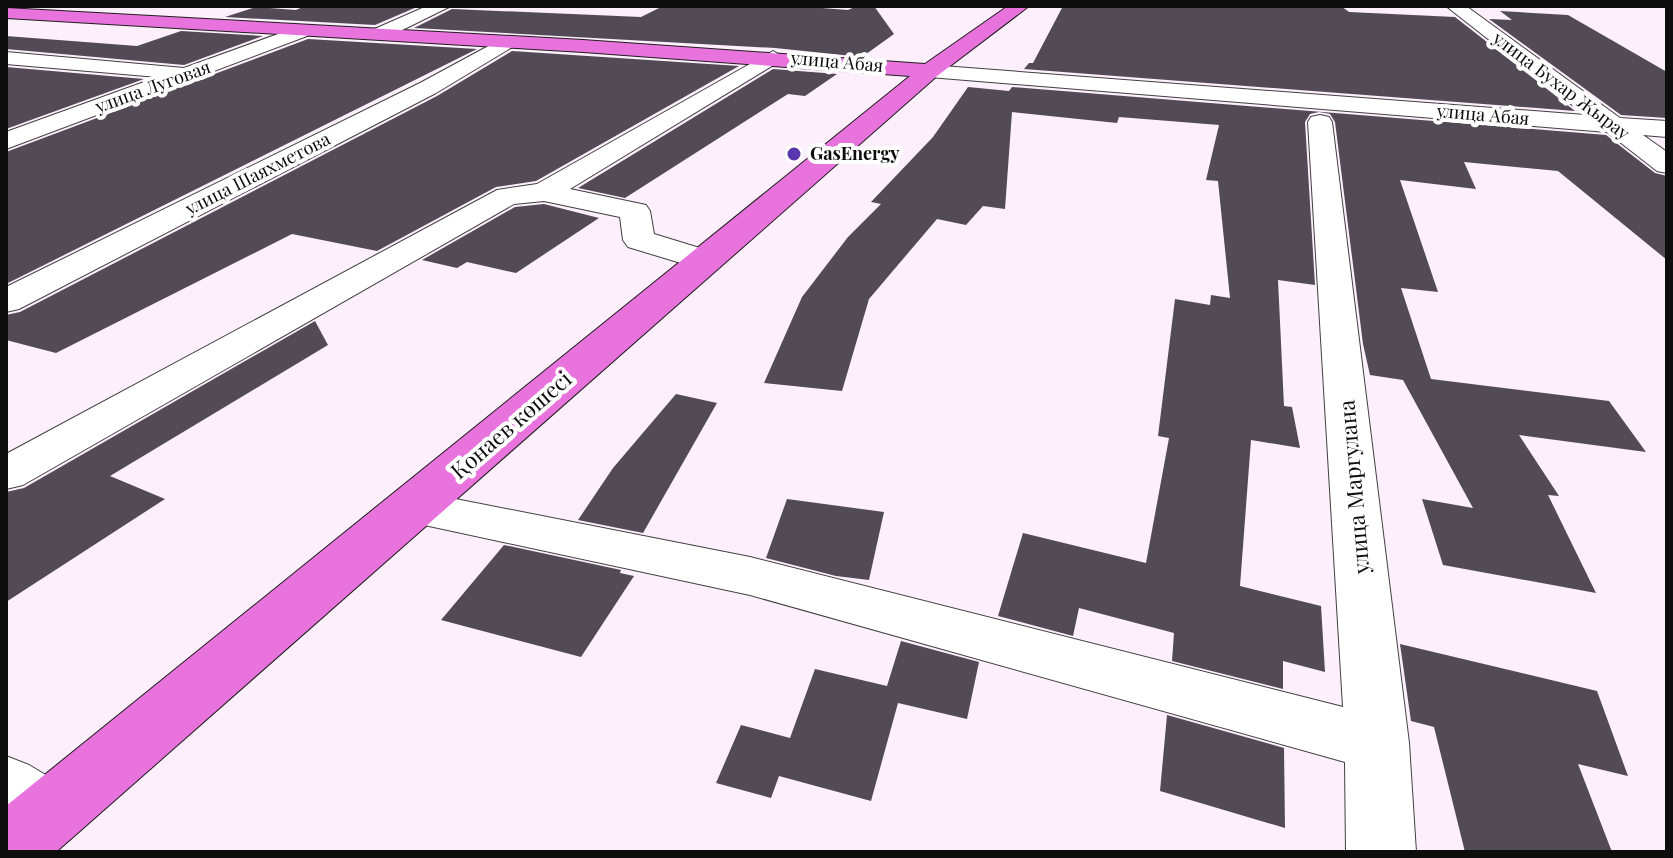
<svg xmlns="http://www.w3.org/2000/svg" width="1673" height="858" font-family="'Playfair Display',serif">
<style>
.building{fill:#524b55}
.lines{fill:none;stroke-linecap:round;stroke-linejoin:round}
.minor-casing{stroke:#404040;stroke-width:2}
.major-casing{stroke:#1e1e1e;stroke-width:2}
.minor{fill:#fff;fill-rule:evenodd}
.major{fill:#e973dd;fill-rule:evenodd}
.poi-dot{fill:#5935ae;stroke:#fff;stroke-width:3}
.labels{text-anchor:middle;stroke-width:8;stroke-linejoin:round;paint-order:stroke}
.far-street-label{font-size:18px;fill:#0d0d0d;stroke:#fff}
.far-poi-label{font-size:18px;font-weight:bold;fill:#0d0d0d;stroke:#fff;text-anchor:start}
.street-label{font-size:22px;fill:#0d0d0d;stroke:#fff}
</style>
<rect width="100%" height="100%" fill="#fdeffb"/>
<path class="building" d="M 305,6 L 392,6 L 417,7 L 375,25 L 225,17 L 256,7 L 296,10 Z
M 663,6 L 796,6 L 848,10 L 857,6 L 874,6 L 894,34 L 862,57 L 775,48 L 414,28 L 452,9 L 641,17 Z
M 1063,6 L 1341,6 L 1349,12 L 1455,17 L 1575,111 L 1024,69 L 1029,63 L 1033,63 Z
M 1500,11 L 1568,15 L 1667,72 L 1667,118 L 1621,115 L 1489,19 L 1512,20 Z
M 181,31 L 263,36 L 184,65 L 6,49 L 6,36 L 137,46 Z
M 308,39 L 477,49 L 6,284 L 6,152 Z
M 512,51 L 739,66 L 536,181 L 496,187 L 377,251 L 292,234 L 56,353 L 6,340 L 6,315 L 20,312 L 437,96 Z
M 6,67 L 144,79 L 6,129 Z
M 773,69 L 837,74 L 805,96 L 788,94 L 625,198 L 578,188 Z
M 968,87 L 1009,91 L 1012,87 L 1606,135 L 1655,173 L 1667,176 L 1667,260 L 1558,171 L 1464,162 L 1476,189 L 1400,180 L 1438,292 L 1401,288 L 1431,379 L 1609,401 L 1646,452 L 1519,435 L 1559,496 L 1548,495 L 1596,593 L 1443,565 L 1422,499 L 1473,508 L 1403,380 L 1370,375 L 1363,344 L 1335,122 L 1330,114 L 1319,112 L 1310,114 L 1305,122 L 1315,285 L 1278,280 L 1284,406 L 1292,407 L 1300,448 L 1251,440 L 1240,586 L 1321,606 L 1325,672 L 1283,661 L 1283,689 L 1172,661 L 1174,633 L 1079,608 L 1073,636 L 998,616 L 1023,533 L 1146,563 L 1169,438 L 1158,436 L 1175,299 L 1210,305 L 1211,295 L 1230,298 L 1218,181 L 1206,180 L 1219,125 L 1119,117 L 1117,123 L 1012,112 L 1005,209 L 983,206 L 966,225 L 937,219 L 869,299 L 842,391 L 764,383 L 802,297 L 848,237 L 881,204 L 871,202 L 933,137 Z
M 544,204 L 599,218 L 516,273 L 467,262 L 457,268 L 422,260 L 515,207 Z
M 315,321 L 328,345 L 110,476 L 165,499 L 6,602 L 6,492 L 24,488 Z
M 676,394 L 717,403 L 643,533 L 578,520 L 613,468 Z
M 787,499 L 884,512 L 869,580 L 836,576 L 766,558 Z
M 504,545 L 621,570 L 620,573 L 634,576 L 581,657 L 441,620 Z
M 901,641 L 979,662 L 967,719 L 898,703 L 871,801 L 779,776 L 771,798 L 716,783 L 741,725 L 790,738 L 815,669 L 887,686 Z
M 1400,644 L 1597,691 L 1628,776 L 1578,764 L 1612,852 L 1465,852 L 1434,727 L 1411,721 Z
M 1167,715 L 1284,748 L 1285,828 L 1160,791 Z"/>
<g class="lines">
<defs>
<path id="minor" d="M 427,6 L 451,6 L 384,39 L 370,39 L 367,35 L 370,31 Z
M 1446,6 L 1466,6 L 1620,118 L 1667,121 L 1667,137 L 1643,135 L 1667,152 L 1667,173 L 1657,171 L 1607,132 L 929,77 L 918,71 L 929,65 L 1585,115 Z
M 300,26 L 307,28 L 310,32 L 307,36 L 6,149 L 6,132 L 158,77 L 6,64 L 6,52 L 184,68 Z
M 507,36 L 517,42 L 514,46 L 436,93 L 19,309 L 6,312 L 6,287 L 420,83 Z
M 773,51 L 783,57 L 780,61 L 570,189 L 646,205 L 650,211 L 654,234 L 716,253 L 721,260 L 716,267 L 704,270 L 628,247 L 623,240 L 620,217 L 544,201 L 514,204 L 23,485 L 6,489 L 6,454 L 497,190 L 537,184 Z
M 1320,115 L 1329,117 L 1332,122 L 1409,743 L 1416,852 L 1346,852 L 1345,762 L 750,595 L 415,523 L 398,519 L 391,507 L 398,495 L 415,491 L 750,557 L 1343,707 L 1308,122 L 1311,117 Z
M 6,756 L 29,765 L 74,792 L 84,814 L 74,836 L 50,846 L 26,836 L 6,823 Z"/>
<path id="major" d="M 1008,6 L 1029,6 L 937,76 L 56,852 L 6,852 L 6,806 L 910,76 L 583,52 L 6,18 L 6,8 L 583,40 L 925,64 Z"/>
</defs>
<use href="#minor" class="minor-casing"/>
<use href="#major" class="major-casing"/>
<use href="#minor" class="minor"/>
<use href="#major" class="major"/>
</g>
<circle class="poi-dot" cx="794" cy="154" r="8"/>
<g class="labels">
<g class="far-street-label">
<text transform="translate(837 62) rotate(5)" y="6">улица Абая</text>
<text transform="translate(1561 86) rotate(37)" y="6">улица Бухар Жырау</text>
<text transform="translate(153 87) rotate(-20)" y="6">улица Луговая</text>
<text transform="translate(1483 115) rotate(5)" y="6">улица Абая</text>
<text transform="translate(258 174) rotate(-27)" y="6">улица Шаяхметова</text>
</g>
<g class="far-poi-label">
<text x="810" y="160">GasEnergy</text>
</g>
<g class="street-label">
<text transform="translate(511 425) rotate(-41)" y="8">Қонаев көшесі</text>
<text transform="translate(1354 487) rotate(-95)" y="8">улица Маргулана</text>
</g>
</g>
<rect width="1673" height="858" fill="none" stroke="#0d0d0d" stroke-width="16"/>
</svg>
